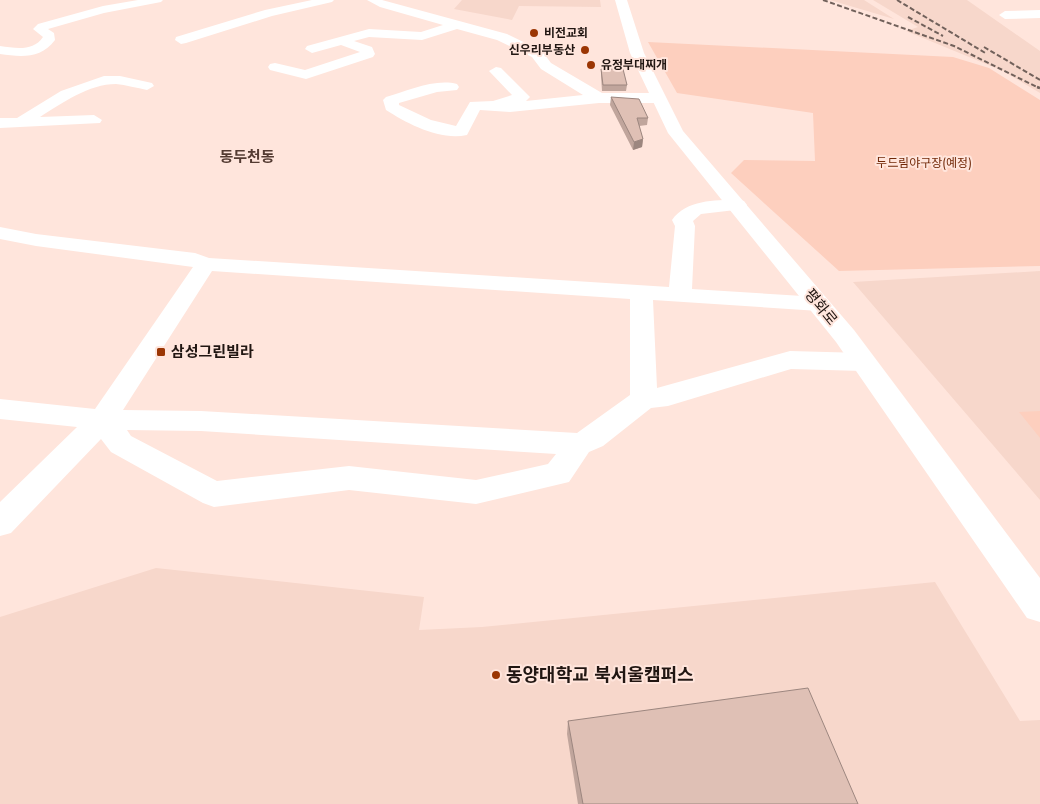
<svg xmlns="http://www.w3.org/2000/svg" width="1040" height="804" font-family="Jost,'Noto Sans KR',sans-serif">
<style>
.built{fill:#f7d7cb}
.green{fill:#fdcfbe}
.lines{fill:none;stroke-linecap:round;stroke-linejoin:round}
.street{fill:#fff;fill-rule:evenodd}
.secondary{fill:#fff;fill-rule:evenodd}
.rail-far1{stroke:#71615b;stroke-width:2;stroke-dasharray:5 2.5;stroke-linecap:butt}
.rail{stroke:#71615b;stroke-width:2.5;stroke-dasharray:6 3;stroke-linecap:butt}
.wall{fill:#c0a59c}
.shaded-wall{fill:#9c867f}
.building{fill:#dfc0b5;stroke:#9c867f}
.poi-dot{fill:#9b3604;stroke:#ffe5dc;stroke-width:2}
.labels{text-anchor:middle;stroke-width:4;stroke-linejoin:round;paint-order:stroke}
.far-poi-label{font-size:12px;font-weight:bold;fill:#211612;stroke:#ffe5dc;text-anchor:start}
.far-park-label{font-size:12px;fill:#712807;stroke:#ffe5dc}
.far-quarter-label{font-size:15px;font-weight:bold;fill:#543b32;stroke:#ffe5dc}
.street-label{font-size:15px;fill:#211612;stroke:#ffe5dc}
.poi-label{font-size:15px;font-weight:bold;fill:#211612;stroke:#ffe5dc;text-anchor:start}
.near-poi-label{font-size:18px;font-weight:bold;fill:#211612;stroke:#ffe5dc;text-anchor:start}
</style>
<rect width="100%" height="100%" fill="#ffe5dc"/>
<path class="built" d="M 462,0 L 600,0 L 601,7 L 519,6 L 512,20 L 454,9 Z
M 830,0 L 864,0 L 894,19 Z
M 873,0 L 967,0 L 1040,51 L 1040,93 L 1003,71 L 906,31 L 918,27 Z
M 1040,271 L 1040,500 L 853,282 Z
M 156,568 L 424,597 L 419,630 L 482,627 L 935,582 L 1020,721 L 1040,720 L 1040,804 L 0,804 L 0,617 Z"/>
<path class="green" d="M 648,42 L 953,57 L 989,68 L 1040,100 L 1040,266 L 839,271 L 731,173 L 744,160 L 815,161 L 813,113 L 677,93 Z
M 1040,411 L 1040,438 L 1019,412 Z"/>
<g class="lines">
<path class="street" d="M 138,0 L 163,0 L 161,2 L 104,13 L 48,29 L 54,33 L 55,40 C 41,59 21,57 0,54 L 0,46 C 15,48 33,52 43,37 L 33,29 L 38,24 L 103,6 Z
M 312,0 L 334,0 L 332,2 L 272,16 L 186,43 L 181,44 L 175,40 L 176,37 L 265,10 Z
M 367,0 L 382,0 L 507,34 L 542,51 L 551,63 L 602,93 L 657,93 L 665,98 L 657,103 L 599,103 L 510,112 L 480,110 L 467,135 C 440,141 408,124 386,110 L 383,100 L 386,97 C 407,91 435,78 457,84 L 459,87 L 457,90 L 437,92 L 399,103 L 399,105 L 431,120 L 456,126 L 470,102 L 493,101 L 512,95 L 489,71 L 496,67 L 501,68 L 530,97 L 526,101 L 583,95 L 541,69 L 532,57 L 497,40 L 457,29 L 422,40 L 369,37 L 354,41 L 372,47 L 375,54 L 373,57 L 306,79 L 270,70 L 268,67 L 270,64 L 275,63 L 305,70 L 360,52 L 341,45 L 312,53 L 305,49 L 307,46 L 369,29 L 421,32 L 443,25 L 380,7 Z
M 104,76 L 120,76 L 152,83 L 154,86 L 147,90 C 137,88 126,85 116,84 C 89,84 62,103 40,117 L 94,115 L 102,120 L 100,123 L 0,128 L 0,118 L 17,118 L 61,91 Z
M 737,199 L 744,201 L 747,205 L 744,209 L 701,214 L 693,221 L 695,226 L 692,289 L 819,297 L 827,299 L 831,304 L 827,309 L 819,311 L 653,300 L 657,388 L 790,351 L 863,353 L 872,356 L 876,362 L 872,368 L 863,371 L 791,369 L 668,406 L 651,408 L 603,446 L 589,452 L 569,482 L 476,504 L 349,490 L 214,507 L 203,503 L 111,452 L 101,439 L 11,533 L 0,536 L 0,502 L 77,427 L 0,419 L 0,399 L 95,409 L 193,267 L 36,246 L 0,239 L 0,227 L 36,234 L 195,253 L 209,258 L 669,287 L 675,226 L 672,220 C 687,199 714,201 737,199 ZM 212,271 L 630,299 L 630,395 L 577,433 L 201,411 L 123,410 ZM 127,430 L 201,431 L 556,454 L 548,464 L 476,480 L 349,466 L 217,481 L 131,436 Z"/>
<path class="secondary" d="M 615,0 L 627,0 L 644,53 L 683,131 L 854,330 L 1040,578 L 1040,622 L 1027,618 L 836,342 L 668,133 L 630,53 Z
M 1040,10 L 1040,18 L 1005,19 L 999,15 L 1005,11 Z"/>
<path class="rail-far1" d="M 823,0 L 954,46 L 1039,88
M 897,0 L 987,54
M 908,17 L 943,36
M 984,47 L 1040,80"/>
<path class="rail" d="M 1037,87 L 1040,88"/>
</g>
<path class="wall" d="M 601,69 L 627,85 L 626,91 L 602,91 L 601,75 Z
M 611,97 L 648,118 L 647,125 L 639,126 L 643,139 L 642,147 L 633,150 L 610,105 Z
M 568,721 L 858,804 L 578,804 L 567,734 Z"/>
<path class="shaded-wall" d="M 643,139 L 642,147 L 633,150 L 634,142 Z"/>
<path class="building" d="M 601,69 L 623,69 L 627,85 L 603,85 Z
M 611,97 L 639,99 L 648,118 L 637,118 L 643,139 L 634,142 Z
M 808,688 L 858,804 L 583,804 L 568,721 Z"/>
<g class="poi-dot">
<circle cx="534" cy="33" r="5"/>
<circle cx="585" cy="50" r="5"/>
<circle cx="591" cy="65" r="5"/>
<rect x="156" y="347" width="10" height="10" rx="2.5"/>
<circle cx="496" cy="675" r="5"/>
</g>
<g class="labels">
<g class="far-poi-label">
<text x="544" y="37">비전교회</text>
<text x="575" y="54" text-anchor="end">신우리부동산</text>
<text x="601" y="69">유정부대찌개</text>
</g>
<g class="far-park-label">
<text x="924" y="167">두드림야구장(예정)</text>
</g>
<g class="far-quarter-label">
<text x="247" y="162">동두천동</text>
</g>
<g class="street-label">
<text transform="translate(821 307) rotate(51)" y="5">평화로</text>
</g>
<g class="poi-label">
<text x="171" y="357">삼성그린빌라</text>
</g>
<g class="near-poi-label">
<text x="506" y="681">동양대학교 북서울캠퍼스</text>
</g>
</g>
</svg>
